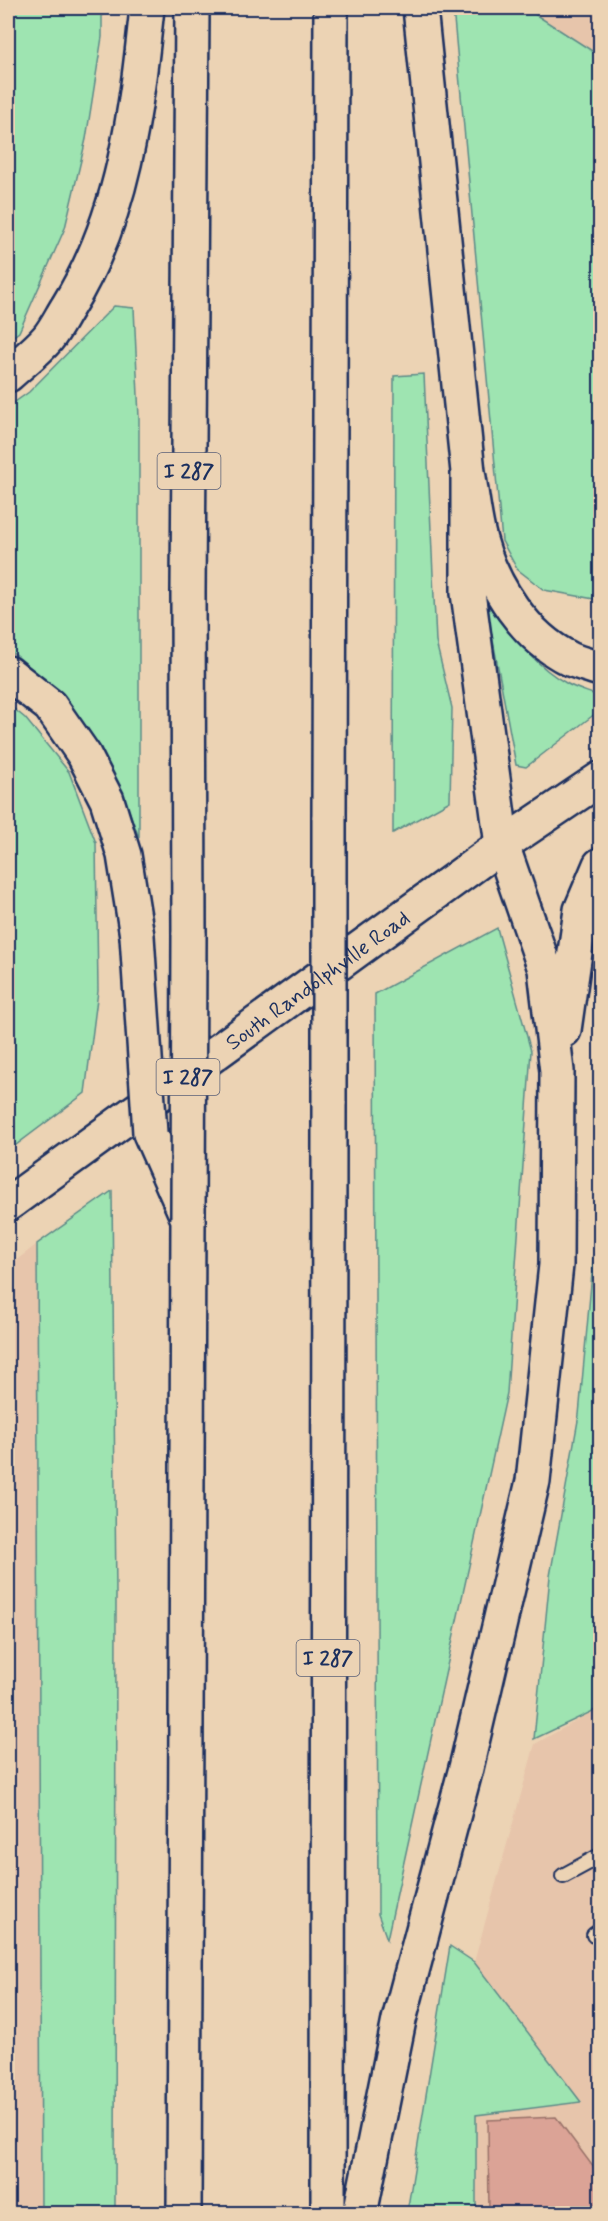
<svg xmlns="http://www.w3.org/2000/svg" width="608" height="2221" font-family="Mynerve,sans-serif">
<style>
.built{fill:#e7c5ab}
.green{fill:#9ee4b1;stroke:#5c8a88;stroke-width:1.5}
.building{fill:#dba396;stroke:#997269;stroke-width:1.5}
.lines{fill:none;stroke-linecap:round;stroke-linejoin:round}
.service-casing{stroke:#1b2f5e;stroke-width:18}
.secondary-casing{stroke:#1b2f5e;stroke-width:38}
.motorway-casing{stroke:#1b2f5e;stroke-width:38}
.service{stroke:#ecd3b4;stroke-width:14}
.secondary{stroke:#ecd3b4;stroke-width:33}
.motorway{stroke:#ecd3b4;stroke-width:33}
.motorway-bridge-casing{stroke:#1b2f5e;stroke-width:38;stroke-linecap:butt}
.motorway-bridge{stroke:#ecd3b4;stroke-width:33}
.labels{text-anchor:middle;stroke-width:6;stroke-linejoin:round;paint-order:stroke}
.shield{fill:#ecd3b4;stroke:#5a6078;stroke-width:1.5}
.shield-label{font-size:21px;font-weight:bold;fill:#1b2f5e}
.street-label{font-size:22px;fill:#1b2f5e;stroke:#ecd3b4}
</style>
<rect width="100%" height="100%" fill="#ecd3b4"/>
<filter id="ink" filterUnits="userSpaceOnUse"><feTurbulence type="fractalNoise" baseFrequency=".0167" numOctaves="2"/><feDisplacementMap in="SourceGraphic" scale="12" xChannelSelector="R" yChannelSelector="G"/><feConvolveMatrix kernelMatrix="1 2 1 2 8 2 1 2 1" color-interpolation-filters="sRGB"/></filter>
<g filter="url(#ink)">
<path class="built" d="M 532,8 L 600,8 L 600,56 L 533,13 Z
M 37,1244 L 41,2213 L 8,2214 L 8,1267 Z
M 597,1709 L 600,1716 L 600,2213 L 476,2213 L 476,2115 L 580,2102 L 474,1962 L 535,1744 Z"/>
<path class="green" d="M 8,8 L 102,8 L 102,37 L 86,139 L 65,228 L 19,332 L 8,340 Z
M 453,8 L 532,8 L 533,13 L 600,56 L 600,600 L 544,590 L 517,569 L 502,541 Z
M 114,306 L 134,308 L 139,418 L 139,838 C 115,770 95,725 39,676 C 29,667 19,656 8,650 L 8,407 L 29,392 Z
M 424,374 L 436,642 L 452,708 L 450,801 L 393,833 L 394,376 Z
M 489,605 L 491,605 C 513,634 533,665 566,683 C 576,689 589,692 600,697 L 600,710 L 526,767 L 516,765 L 487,608 Z
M 8,704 L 25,718 L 69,772 L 96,843 L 98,991 L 85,1093 L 8,1151 Z
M 497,928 L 531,1051 L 507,1393 L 387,1939 L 378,1914 L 375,994 Z
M 600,1186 L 600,1711 L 597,1709 L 534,1739 L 550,1576 L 579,1415 Z
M 112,1191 L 116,1594 L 115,2213 L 41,2213 L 37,1244 Z
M 450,1946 L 474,1962 L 581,2102 L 476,2115 L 476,2213 L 407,2213 Z"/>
<path class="building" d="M 556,2117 L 600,2176 L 600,2214 L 489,2214 L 488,2120 Z"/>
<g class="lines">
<defs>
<path id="service" d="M 563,1876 L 600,1856
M 594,1935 L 600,1931"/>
<g id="secondary">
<path id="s1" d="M 8,1204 L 502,845 L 600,779"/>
</g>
<path id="motorway" d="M 420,8 L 468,472 C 472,494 474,518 480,540 C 493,587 525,637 570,659 C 579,663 591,666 600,669
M 8,375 C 21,363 37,351 48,338 C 56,328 61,317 68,306 C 124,216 136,112 147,8
M 8,673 L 50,706 L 84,755 L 107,800 L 124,855 L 137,936
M 329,818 L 331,8
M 189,935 L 188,593 L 192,8
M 564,1030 L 581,910 L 600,865
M 150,1133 L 188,1219 L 184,2214
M 8,1202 L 13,1200
M 328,2214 L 329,1102
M 360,2214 L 399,2020 L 466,1768 L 533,1481 L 556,1265 L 557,1071 L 545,969 L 502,845 L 468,593 L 468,472"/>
</defs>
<use href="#service" class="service-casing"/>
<use href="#secondary" class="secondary-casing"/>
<use href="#motorway" class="motorway-casing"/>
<use href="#service" class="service"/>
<use href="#secondary" class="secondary"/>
<use href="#motorway" class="motorway"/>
<defs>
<path id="motorway-bridge" d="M 329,818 L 329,1102
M 137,936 L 150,1133
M 188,1219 L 189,935"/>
</defs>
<use href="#motorway-bridge" class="motorway-bridge-casing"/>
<use href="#motorway-bridge" class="motorway-bridge"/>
</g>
</g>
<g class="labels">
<g class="shield">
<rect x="157.5" y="453" width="63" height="36" rx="4.5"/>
<rect x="156.5" y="1059" width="63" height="36" rx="4.5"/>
<rect x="296.5" y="1640" width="63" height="36" rx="4.5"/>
</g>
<g class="shield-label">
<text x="189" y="478">I 287</text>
<text x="188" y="1084">I 287</text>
<text x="328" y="1665">I 287</text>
</g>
<g class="street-label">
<text dy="8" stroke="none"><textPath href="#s1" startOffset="382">South Randolphville Road</textPath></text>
</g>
</g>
<rect width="608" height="2221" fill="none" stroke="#ecd3b4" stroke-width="30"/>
<rect x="15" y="15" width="578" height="2191" fill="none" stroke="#1b2f5e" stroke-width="2" filter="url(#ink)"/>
</svg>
